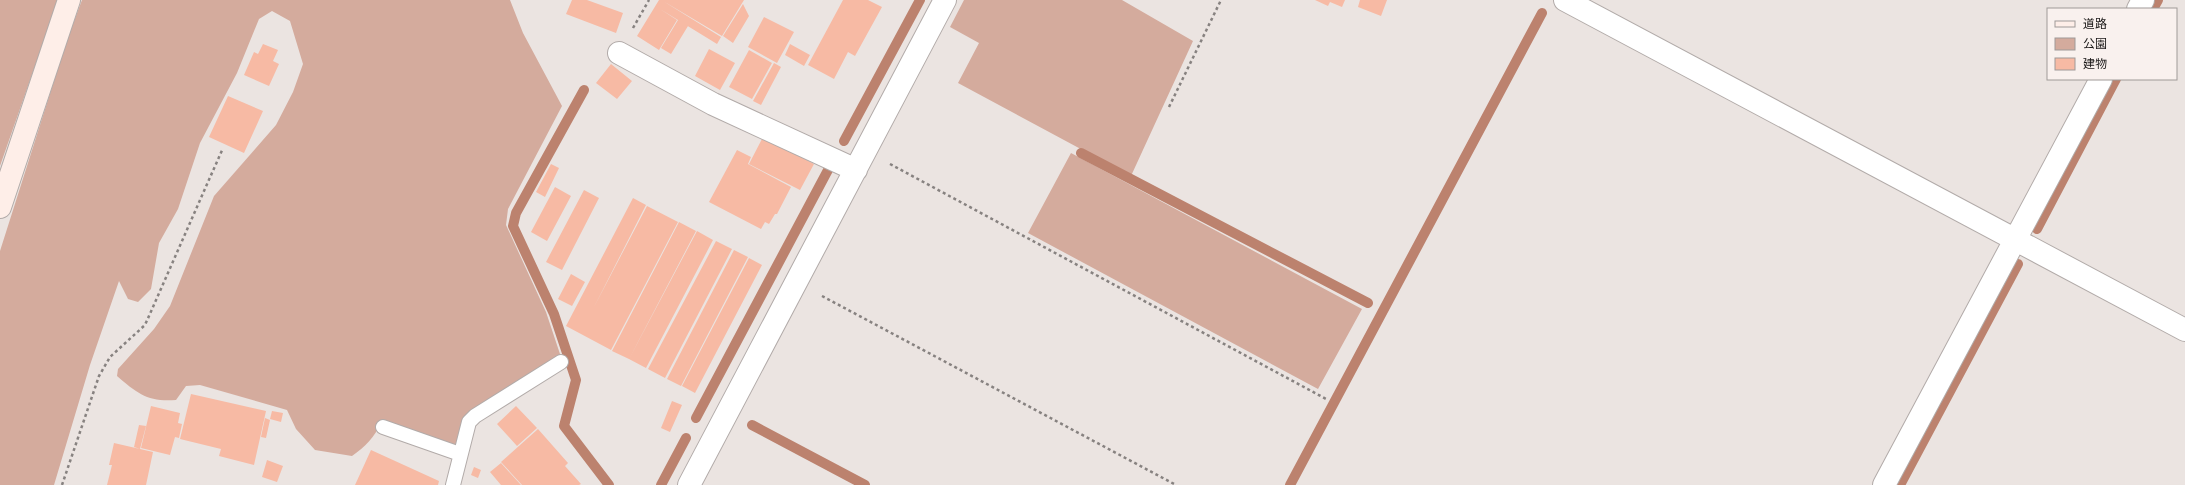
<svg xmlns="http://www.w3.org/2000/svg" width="2185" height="485" font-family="Arial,'Noto Sans JP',sans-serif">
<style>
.green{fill:#d4ab9d}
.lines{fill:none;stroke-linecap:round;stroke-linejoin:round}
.stream{stroke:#bc826e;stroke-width:10}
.building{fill:#f7baa4}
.lane-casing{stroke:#b2aba9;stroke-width:16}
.street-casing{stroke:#b2aba9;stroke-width:24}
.secondary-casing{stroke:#b2aba9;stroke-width:24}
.path{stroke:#878280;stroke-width:2.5;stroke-dasharray:3 3;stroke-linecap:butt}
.lane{stroke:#fff;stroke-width:14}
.street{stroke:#fff;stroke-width:22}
.secondary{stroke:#feeee8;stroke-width:22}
</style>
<rect width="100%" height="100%" fill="#ebe4e1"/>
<path class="green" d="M 0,0 L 58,0 L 0,166 Z
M 82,0 L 510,0 L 523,33 L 562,106 L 508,209 L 506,225 L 546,312 L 561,357 L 470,413 L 457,449 L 381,422 C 375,437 365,447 352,456 L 315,450 L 296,429 L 287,410 L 200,385 L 186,386 L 176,400 C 148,402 138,394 117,376 L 118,369 L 154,329 L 170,306 L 214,196 L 276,125 L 293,92 L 303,64 L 290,21 L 272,11 L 259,19 L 237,73 L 200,143 L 178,209 L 159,243 L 151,289 L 138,302 L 128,299 L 119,281 L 90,365 L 54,485 L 0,485 L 0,251 L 68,37 Z
M 964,0 L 1122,0 L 1193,41 L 1131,176 L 958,83 L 979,43 L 950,27 Z
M 1071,153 L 1362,309 L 1318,389 L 1028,233 Z"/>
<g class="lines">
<path class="stream" d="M 2153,9 L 2158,0
M 584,90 L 516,213 L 513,226 L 554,314 L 576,380 L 564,426 L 609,485
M 844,141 L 920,0
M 1081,153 L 1368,303
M 2037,229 L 2116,79
M 696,418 L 828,170
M 752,425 L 865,485
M 661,485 L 686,438
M 1290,485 L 1542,13
M 1900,485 L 2018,264"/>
</g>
<path class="building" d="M 572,0 L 587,0 L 623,13 L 616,33 L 566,14 Z
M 659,0 L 744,0 L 722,36 L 663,1 L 721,37 L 717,44 L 660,9 L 677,20 L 659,50 L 637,36 Z
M 843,0 L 868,0 L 882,7 L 855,56 L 848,52 L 834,79 L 808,65 Z
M 1315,0 L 1345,0 L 1342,7 L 1330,2 L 1328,6 Z
M 1360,0 L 1387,0 L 1381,16 L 1358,7 Z
M 743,4 L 749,16 L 733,43 L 723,36 Z
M 764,17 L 794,32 L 777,63 L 748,47 Z
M 678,20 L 688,26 L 671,54 L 661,48 Z
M 263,44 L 278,50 L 273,61 L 279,64 L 269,86 L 244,75 L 254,52 L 258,54 Z
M 790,44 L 810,55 L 804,66 L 785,55 Z
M 709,49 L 735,63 L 720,90 L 695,76 Z
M 749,50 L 772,63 L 752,99 L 729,87 Z
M 774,63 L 781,67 L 761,105 L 753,101 Z
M 611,64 L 632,81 L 617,99 L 596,83 Z
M 228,96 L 263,111 L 244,153 L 209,137 Z
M 763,137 L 814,164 L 800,190 L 749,164 Z
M 737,150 L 751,157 L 748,164 L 791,187 L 777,214 L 775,214 L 769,224 L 765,222 L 761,229 L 709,202 Z
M 551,164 L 559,168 L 545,197 L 536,192 Z
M 555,187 L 571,196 L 547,241 L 531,232 Z
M 584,190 L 599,198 L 562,270 L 546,262 Z
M 633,198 L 646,205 L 594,307 L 647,206 L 678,222 L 611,350 L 566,326 Z
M 679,222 L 696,231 L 629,359 L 612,351 Z
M 697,231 L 713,240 L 646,368 L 629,359 Z
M 716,241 L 732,249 L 665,378 L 648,369 Z
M 734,250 L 748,257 L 681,386 L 667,379 Z
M 749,258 L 762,265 L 695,393 L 682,386 Z
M 571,274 L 585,282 L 572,306 L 558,299 Z
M 191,394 L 266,411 L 254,465 L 219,456 L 221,449 L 180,439 Z
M 672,401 L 682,405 L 670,432 L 661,428 Z
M 151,406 L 180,413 L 178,423 L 182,424 L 179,438 L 175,437 L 170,455 L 141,448 Z
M 516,406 L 537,428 L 517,446 L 497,424 Z
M 272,411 L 283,413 L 281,422 L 270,419 Z
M 265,418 L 270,420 L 266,438 L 261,437 Z
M 139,425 L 146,426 L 140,449 L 134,447 Z
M 538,429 L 568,463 L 565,466 L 581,484 L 579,485 L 522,485 L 501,462 Z
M 114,443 L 153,452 L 146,485 L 107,485 L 112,465 L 109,465 Z
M 371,450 L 439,481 L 438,485 L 355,485 Z
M 267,460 L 283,466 L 277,482 L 262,477 Z
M 501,463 L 521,485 L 501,485 L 490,472 Z
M 474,467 L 481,470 L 478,478 L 471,475 Z"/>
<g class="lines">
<defs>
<path id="lane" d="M 383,427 L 460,454
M 453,485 L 469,422 L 475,416 L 561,362"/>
<path id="street" d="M 1565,0 L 2185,330
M 2138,9 L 2143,0
M 619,53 L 713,104 L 856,170
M 689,485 L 945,0
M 1884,485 L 2101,79"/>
<path id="secondary" d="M 0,207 L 69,0"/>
</defs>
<use href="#lane" class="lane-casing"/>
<use href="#street" class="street-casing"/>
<use href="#secondary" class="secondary-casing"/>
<path class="path" d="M 633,28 L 649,0
M 1169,107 L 1221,0
M 890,164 L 1328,400
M 822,296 L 1176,485
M 62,485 L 99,376 L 110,357 L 145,325 L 223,148"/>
<use href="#lane" class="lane"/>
<use href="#street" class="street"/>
<use href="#secondary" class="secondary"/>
</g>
<rect x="2047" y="8" width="130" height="72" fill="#f9f1ee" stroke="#9f9a98"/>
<rect x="2055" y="21" width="20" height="6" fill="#feeee8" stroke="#9f9a98"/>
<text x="2083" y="28" font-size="12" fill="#191716">道路</text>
<rect x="2055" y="38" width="20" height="12" fill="#d4ab9d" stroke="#9f9a98"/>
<text x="2083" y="48" font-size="12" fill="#191716">公園</text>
<rect x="2055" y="58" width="20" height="12" fill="#f7baa4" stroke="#9f9a98"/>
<text x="2083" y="68" font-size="12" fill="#191716">建物</text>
</svg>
